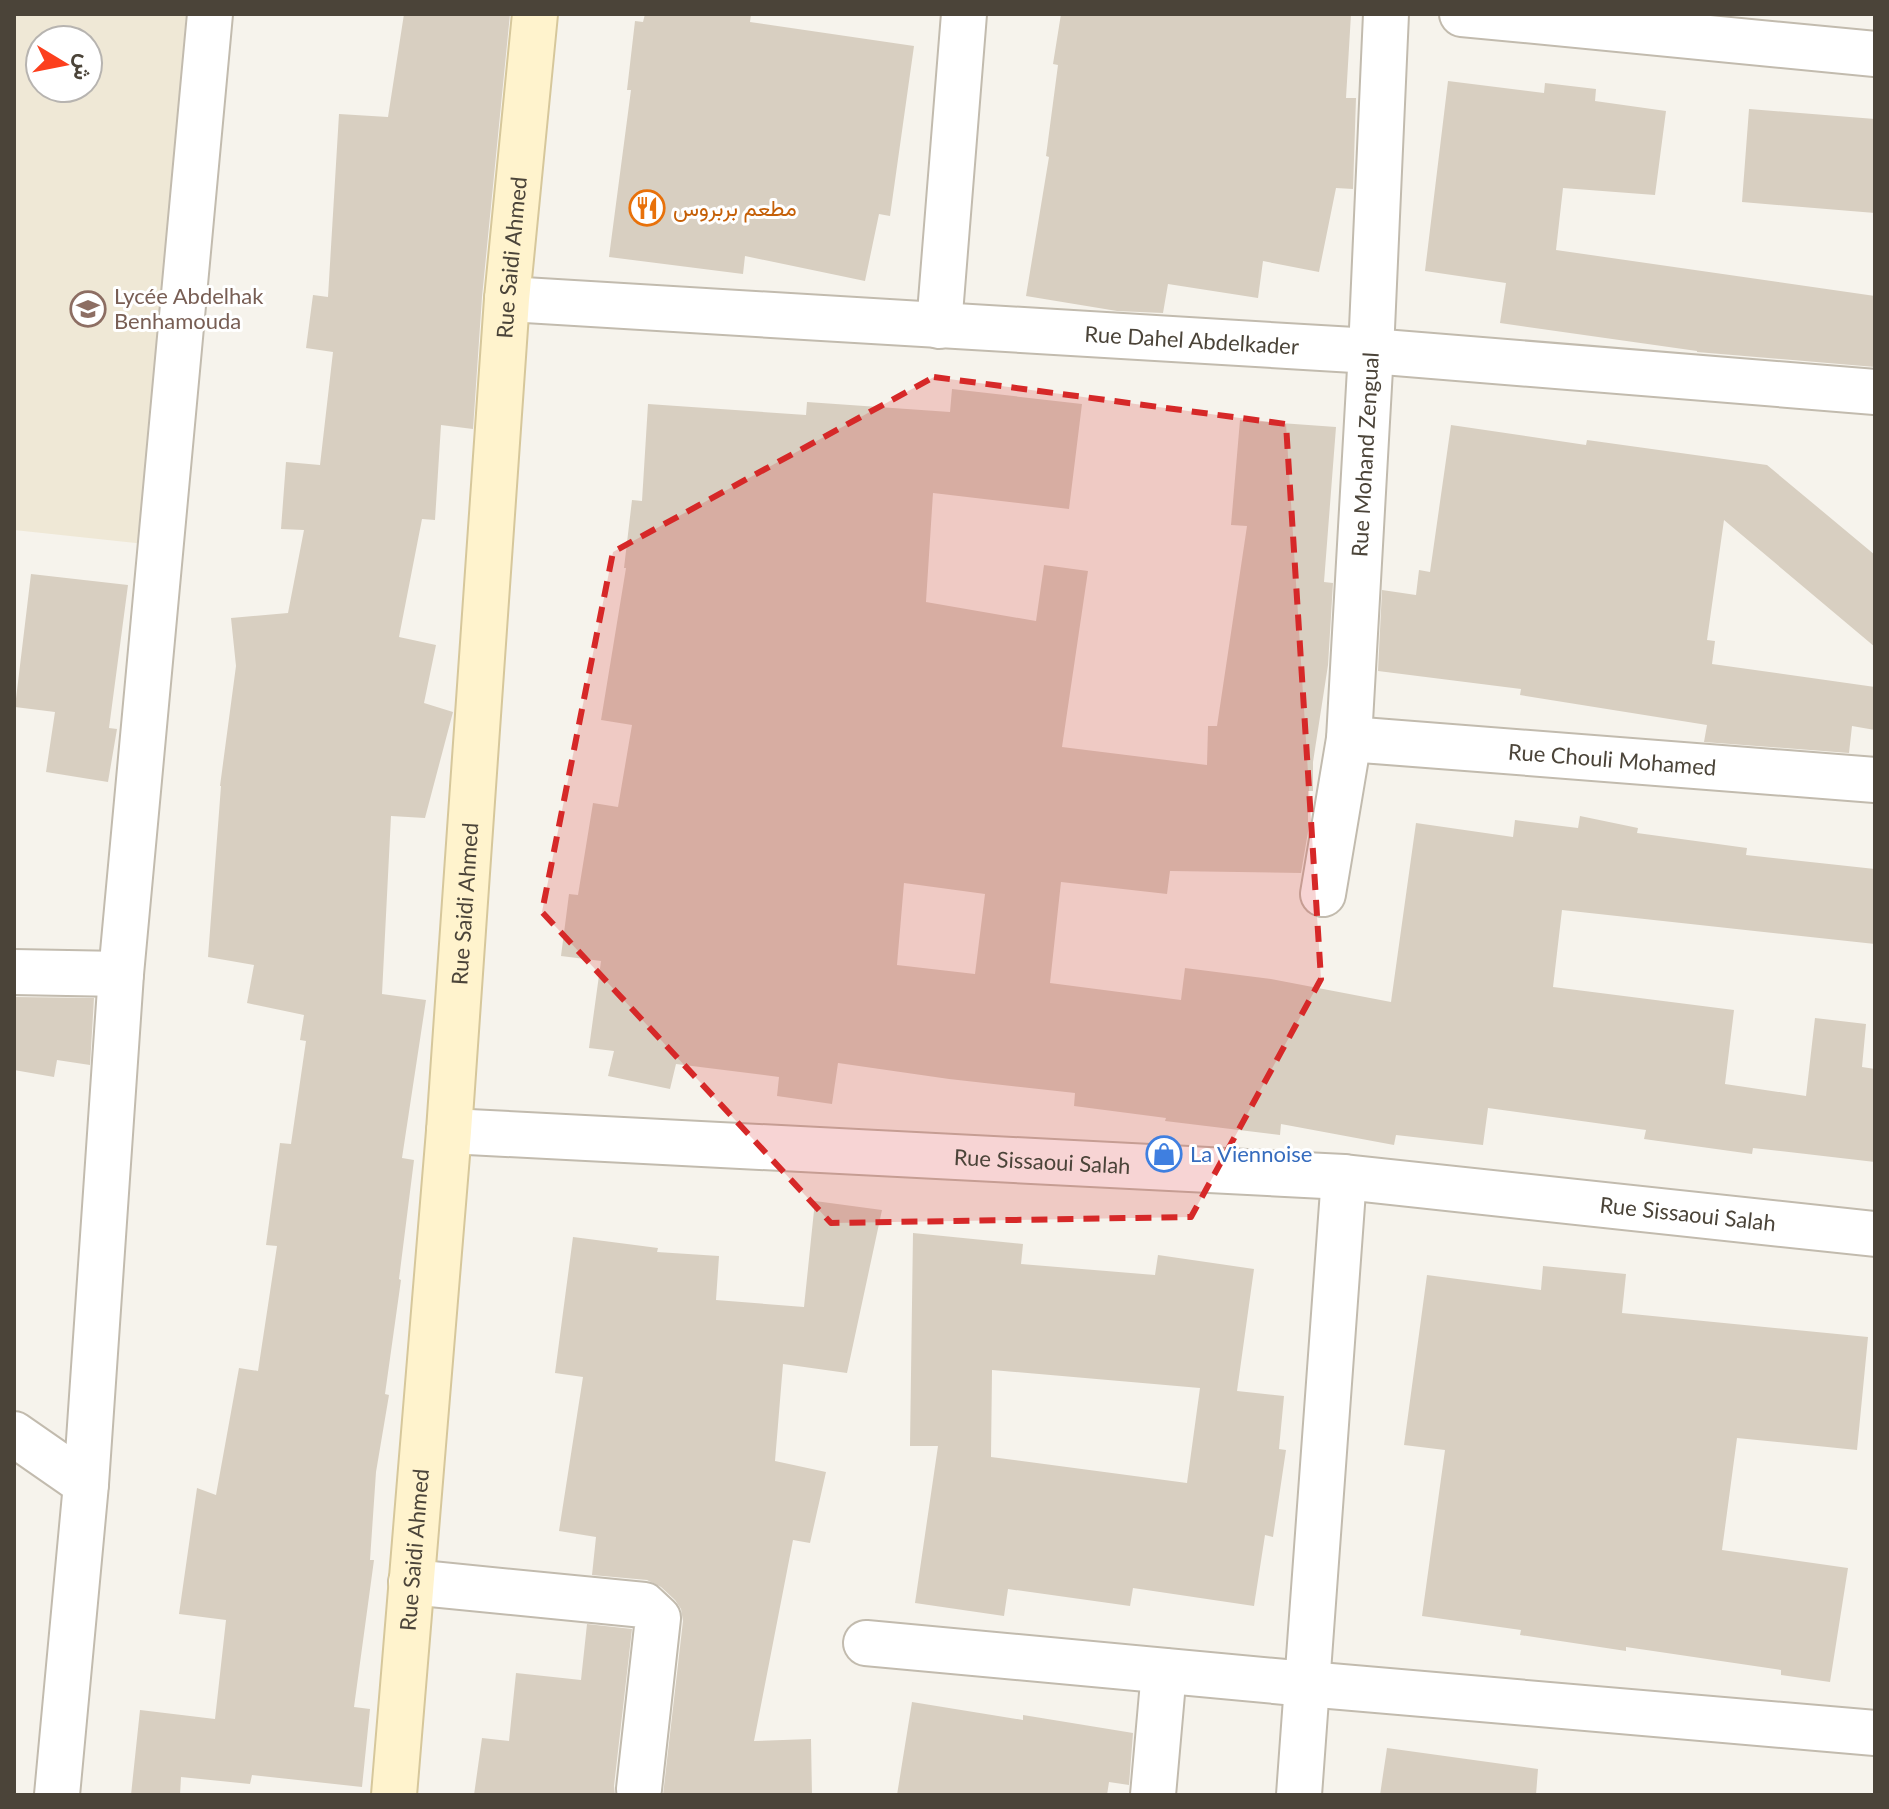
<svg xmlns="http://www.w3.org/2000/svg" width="1889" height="1809" font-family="Lato,Vazirmatn,sans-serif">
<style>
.education{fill:#efe8d6;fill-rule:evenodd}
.building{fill:#d8cfc1;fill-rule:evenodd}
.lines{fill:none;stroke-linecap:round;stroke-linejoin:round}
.street-casing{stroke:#c2bbae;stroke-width:48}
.secondary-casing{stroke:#d6c79b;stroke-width:48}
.street{stroke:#fff;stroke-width:44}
.secondary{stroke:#fff3cd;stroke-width:44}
.marked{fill:#d62828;fill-opacity:0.2;stroke:#d62828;stroke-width:6;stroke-dasharray:16 10;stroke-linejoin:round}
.labels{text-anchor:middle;stroke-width:6;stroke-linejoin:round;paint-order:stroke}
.food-label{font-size:22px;fill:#c56008;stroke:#fff;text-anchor:start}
.street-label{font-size:22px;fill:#4b4439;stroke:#fff}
.education-label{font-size:22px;fill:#785e54;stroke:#fff;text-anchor:start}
.shop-label{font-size:22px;fill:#366cbe;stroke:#fff;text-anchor:start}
</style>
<rect width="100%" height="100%" fill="#f6f3ec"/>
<path class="education" d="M 14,14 L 186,14 L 145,544 L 14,530 ZM 40,40 L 88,40 L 88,88 L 40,88 Z"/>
<path class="building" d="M 404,14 L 510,14 L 482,297 L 473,429 L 441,425 L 435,520 L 422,519 L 399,637 L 436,645 L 424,703 L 453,712 L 425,818 L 391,816 L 382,994 L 426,1000 L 402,1158 L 414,1160 L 399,1279 L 401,1280 L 385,1394 L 389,1395 L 376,1472 L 370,1560 L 374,1560 L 354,1707 L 370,1709 L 362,1787 L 252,1775 L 250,1784 L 181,1777 L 180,1795 L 131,1795 L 140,1710 L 215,1719 L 226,1620 L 179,1614 L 197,1488 L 216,1495 L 239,1368 L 258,1371 L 277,1246 L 266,1245 L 280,1143 L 291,1144 L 306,1041 L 300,1040 L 304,1015 L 247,1003 L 254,965 L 208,957 L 221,786 L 220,786 L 236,666 L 231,618 L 288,613 L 304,530 L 281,529 L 286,462 L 320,465 L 333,352 L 306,348 L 313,295 L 328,297 L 339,114 L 388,117 Z
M 645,14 L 751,14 L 750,22 L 914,46 L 890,216 L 879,214 L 865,281 L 745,256 L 743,274 L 609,257 L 631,90 L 627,90 L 635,21 L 643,22 Z
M 1061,14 L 1351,14 L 1346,98 L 1356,98 L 1353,189 L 1336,188 L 1319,272 L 1263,261 L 1258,298 L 1168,284 L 1163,313 L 1117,311 L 1026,296 L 1049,157 L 1046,156 L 1058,65 L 1053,64 Z
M 1448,81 L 1544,93 L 1545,83 L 1596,89 L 1595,101 L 1666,111 L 1655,195 L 1563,188 L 1556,250 L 1875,296 L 1875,367 L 1697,352 L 1697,351 L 1500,323 L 1506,283 L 1425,271 Z
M 1749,109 L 1875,119 L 1875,213 L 1742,202 Z
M 952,389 L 1082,404 L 1069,509 L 933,493 L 926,602 L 1036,621 L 1044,565 L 1088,571 L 1062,747 L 1207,765 L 1208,726 L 1217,726 L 1247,526 L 1231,525 L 1240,420 L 1336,427 L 1324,582 L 1333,583 L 1328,665 L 1313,762 L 1313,791 L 1308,791 L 1308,832 L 1301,873 L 1170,871 L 1167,894 L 1061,882 L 1050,983 L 1181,1000 L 1185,968 L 1271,979 L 1391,1002 L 1416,823 L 1513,837 L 1515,820 L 1578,828 L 1580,816 L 1638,828 L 1637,833 L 1747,848 L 1746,855 L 1875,869 L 1875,944 L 1562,910 L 1553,987 L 1734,1010 L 1725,1084 L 1806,1096 L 1815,1018 L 1866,1024 L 1862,1067 L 1875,1069 L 1875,1162 L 1753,1148 L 1752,1154 L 1644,1139 L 1646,1130 L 1488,1108 L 1483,1145 L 1396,1135 L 1394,1145 L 1281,1124 L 1280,1135 L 1165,1121 L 1166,1118 L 1074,1106 L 1075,1093 L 949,1079 L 838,1063 L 832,1104 L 777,1096 L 779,1077 L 676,1064 L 670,1089 L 608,1076 L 614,1051 L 589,1048 L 601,961 L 561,956 L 569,894 L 578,895 L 593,803 L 618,807 L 632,725 L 601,720 L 626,568 L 624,568 L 632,500 L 642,501 L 648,404 L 806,415 L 807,402 L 950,412 ZM 904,883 L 985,894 L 975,974 L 897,965 Z
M 1451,425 L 1586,445 L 1587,440 L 1767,465 L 1875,555 L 1875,647 L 1724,520 L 1707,640 L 1715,641 L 1712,664 L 1875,687 L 1875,730 L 1852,726 L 1849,753 L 1704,742 L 1707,725 L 1520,695 L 1521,689 L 1378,671 L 1382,590 L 1416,595 L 1419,570 L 1430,572 Z
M 31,574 L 128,585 L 109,728 L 117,729 L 108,782 L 46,772 L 55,712 L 15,707 Z
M 14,997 L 94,998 L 90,1065 L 57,1060 L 54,1077 L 14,1070 Z
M 815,1201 L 882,1210 L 847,1373 L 783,1364 L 775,1461 L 826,1472 L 810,1543 L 793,1540 L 754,1741 L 811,1739 L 812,1795 L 663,1795 L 683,1621 L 681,1609 L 675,1600 L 661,1587 L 647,1580 L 592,1575 L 596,1537 L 559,1531 L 583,1377 L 555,1373 L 573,1237 L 658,1248 L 657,1252 L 719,1256 L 716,1300 L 804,1307 Z
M 913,1233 L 1023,1244 L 1021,1264 L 1155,1275 L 1158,1255 L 1254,1269 L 1237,1391 L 1284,1396 L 1279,1449 L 1286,1450 L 1273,1537 L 1265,1535 L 1254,1606 L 1133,1588 L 1130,1606 L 1008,1589 L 1004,1616 L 915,1603 L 938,1446 L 910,1446 ZM 992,1370 L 1200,1388 L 1187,1483 L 991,1457 Z
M 1543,1266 L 1626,1274 L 1622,1313 L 1868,1337 L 1857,1450 L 1737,1438 L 1722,1550 L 1848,1568 L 1830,1682 L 1781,1675 L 1781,1670 L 1626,1647 L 1626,1651 L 1520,1635 L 1521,1630 L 1422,1616 L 1445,1450 L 1404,1445 L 1427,1275 L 1541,1290 Z
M 587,1624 L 632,1629 L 614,1786 L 615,1795 L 474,1795 L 482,1738 L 509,1741 L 516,1673 L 581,1680 Z
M 912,1702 L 1023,1720 L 1023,1715 L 1133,1733 L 1129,1785 L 1109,1782 L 1107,1795 L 897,1795 Z
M 1387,1748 L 1538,1769 L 1536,1795 L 1380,1795 Z"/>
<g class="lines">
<defs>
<g id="street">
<path d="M 1462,14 L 1875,54"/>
<path id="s1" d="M 507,299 L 1371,351 L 1875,392"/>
<path d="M 939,326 L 964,14"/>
<path id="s2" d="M 1349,739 L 1875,780"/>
<path id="s3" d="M 1323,894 L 1349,739 L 1371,351 L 1386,14"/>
<path d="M 14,972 L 121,974"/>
<path id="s4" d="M 449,1131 L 1344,1177 L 1875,1234"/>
<path d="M 14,1434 L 86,1484"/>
<path d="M 411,1582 L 644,1605 L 658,1618 L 639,1789"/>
<path d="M 866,1643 L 1307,1684 L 1875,1733"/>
<path d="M 57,1795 L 86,1484 L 121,974 L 210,14"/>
<path d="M 1153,1795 L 1164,1671"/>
<path d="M 1299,1795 L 1344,1177"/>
</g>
<g id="secondary">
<path id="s5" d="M 394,1795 L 449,1131 L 507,299 L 535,14"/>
</g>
</defs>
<use href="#street" class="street-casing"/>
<use href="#secondary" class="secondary-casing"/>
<use href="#street" class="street"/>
<use href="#secondary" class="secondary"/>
</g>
<path class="marked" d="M 934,377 L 1286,424 L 1321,979 L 1191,1217 L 831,1223 L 542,912 L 613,552 Z"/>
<defs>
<symbol id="restaurant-ring" viewBox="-11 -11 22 22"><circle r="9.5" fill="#fff" stroke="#e8710a" stroke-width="1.5"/><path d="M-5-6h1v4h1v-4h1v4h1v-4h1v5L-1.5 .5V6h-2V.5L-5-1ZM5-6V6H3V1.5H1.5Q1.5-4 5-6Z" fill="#e8710a"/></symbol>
<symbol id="school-ring" viewBox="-11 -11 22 22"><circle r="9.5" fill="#fff" stroke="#8d6e63" stroke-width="1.5"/><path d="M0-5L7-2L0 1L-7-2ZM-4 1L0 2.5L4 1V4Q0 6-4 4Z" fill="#8d6e63"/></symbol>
<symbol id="shop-ring" viewBox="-11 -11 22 22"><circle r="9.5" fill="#fff" stroke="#3f7fe0" stroke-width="1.5"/><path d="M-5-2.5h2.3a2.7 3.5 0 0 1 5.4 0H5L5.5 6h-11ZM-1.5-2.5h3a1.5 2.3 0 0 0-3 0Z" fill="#3f7fe0"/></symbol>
</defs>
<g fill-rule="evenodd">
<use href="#restaurant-ring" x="627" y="188" width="40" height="40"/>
<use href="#school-ring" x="68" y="289" width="40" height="40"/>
<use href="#shop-ring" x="1144" y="1134" width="40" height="40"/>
</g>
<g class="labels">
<g class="food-label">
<text x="673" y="216">مطعم بربروس</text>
</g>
<g class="street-label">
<text dy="8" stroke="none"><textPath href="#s5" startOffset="1542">Rue Saidi Ahmed</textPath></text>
<text dy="8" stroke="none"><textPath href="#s1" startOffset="686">Rue Dahel Abdelkader</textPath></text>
<text dy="8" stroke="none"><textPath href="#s3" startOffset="442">Rue Mohand Zengual</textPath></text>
<text dy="8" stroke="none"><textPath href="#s2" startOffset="264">Rue Chouli Mohamed</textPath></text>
<text dy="8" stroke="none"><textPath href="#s5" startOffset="894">Rue Saidi Ahmed</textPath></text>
<text dy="8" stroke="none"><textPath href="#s4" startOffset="594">Rue Sissaoui Salah</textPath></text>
<text dy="8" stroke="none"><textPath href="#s4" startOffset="1242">Rue Sissaoui Salah</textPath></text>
<text dy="8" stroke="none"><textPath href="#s5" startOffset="246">Rue Saidi Ahmed</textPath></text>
</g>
<g class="education-label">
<text x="114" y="304">Lycée Abdelhak<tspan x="114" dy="25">Benhamouda</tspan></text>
</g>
<g class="shop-label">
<text x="1190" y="1162">La Viennoise</text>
</g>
</g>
<rect width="1889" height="1809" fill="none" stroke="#4b4439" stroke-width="32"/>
<g transform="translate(64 64) rotate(100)"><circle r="38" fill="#ffffff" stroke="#b7b4b0" stroke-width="2"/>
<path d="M0-6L14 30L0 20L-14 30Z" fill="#fc3f1d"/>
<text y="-12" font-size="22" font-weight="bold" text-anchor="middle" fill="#4b4439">ش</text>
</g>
</svg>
